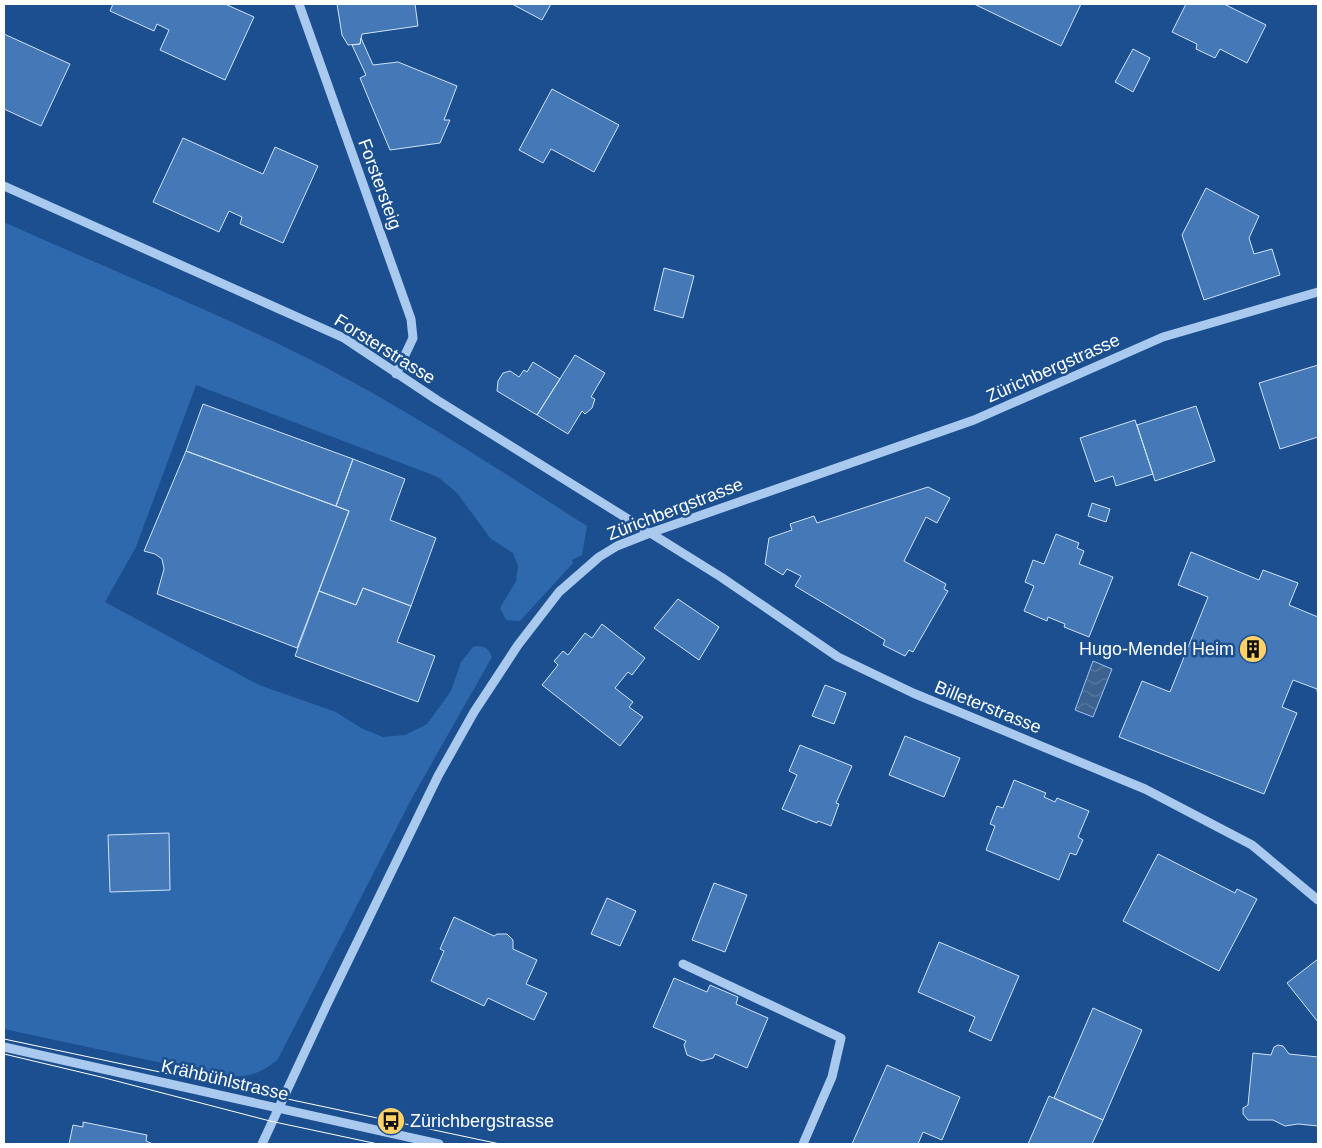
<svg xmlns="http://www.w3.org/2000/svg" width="1322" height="1148" font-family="Helvetica,sans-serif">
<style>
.green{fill:#2e69ad}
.water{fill:url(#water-waves);stroke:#9cc4f0}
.building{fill:#4478b7;stroke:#cfe3fa}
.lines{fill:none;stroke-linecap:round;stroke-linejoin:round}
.minor{stroke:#a9c9ee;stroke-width:9}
.tram{stroke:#fff;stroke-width:1}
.labels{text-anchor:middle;stroke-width:5;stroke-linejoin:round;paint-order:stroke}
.street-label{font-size:18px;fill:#fff;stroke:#1b4f8f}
.poi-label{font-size:18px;fill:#fff;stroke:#1b4f8f;text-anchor:end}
</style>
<defs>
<pattern id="water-waves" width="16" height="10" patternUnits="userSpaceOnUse" patternTransform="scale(1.25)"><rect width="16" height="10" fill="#3c6290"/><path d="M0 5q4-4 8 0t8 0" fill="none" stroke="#597aa1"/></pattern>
</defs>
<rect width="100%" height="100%" fill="#1b4f8f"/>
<path class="green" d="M 4,222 C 99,265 197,304 291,350 C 394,400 491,465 587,526 L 582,555 L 572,560 L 573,563 L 520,621 L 506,620 L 500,608 L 516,581 L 518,566 L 513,553 L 491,539 L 457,493 L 438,477 L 196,385 L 136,547 L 105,602 L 259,685 L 336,712 L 361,728 L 383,737 L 405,735 L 427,724 L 451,691 L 461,662 L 473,647 C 482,644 489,648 492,657 L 412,798 L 278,1059 C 257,1078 240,1078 213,1074 L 4,1029 Z"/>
<path class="water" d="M 1093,661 L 1112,669 L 1093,717 L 1075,710 Z"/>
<path class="building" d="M 113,4 L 225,4 L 254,17 L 225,80 L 160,50 L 169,30 L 157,24 L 154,31 L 110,11 Z
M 337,4 L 415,4 L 418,26 L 362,34 L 360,44 L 348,45 L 342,35 Z
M 512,4 L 551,4 L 542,20 Z
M 974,4 L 1081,4 L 1061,46 Z
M 1186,4 L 1224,4 L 1266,25 L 1247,63 L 1220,49 L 1215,58 L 1196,49 L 1197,44 L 1172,32 Z
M 4,34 L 70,64 L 41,126 L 4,109 Z
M 361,38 L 373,65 L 398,62 L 457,86 L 444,120 L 450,120 L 440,143 L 390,150 L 360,78 L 366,75 L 352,45 L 360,44 Z
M 1133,49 L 1150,58 L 1133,92 L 1115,82 Z
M 552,89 L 619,125 L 594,172 L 551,149 L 543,163 L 519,150 Z
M 183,138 L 263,174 L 275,147 L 318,166 L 283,243 L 240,224 L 242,217 L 229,211 L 219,232 L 153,202 Z
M 1206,188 L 1259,216 L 1249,238 L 1254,254 L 1272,249 L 1280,275 L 1204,300 L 1182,235 Z
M 664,268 L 694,276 L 683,318 L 654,310 Z
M 575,355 L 605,373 L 591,397 L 595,399 L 592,408 L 585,414 L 582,411 L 568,434 L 537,415 Z
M 533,362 L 560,379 L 537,415 L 497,391 L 498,381 L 503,373 L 510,371 L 519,377 L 524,370 L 527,372 Z
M 1318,365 L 1318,437 L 1280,449 L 1259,383 Z
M 203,404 L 353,459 L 336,506 L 186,451 Z
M 1196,406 L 1215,461 L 1155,481 L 1137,425 Z
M 1135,420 L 1153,474 L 1116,486 L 1113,476 L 1095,482 L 1080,438 Z
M 186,451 L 349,511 L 297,648 L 157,594 L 164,569 L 162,559 L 155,554 L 144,551 Z
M 353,459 L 405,479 L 390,520 L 436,538 L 411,606 L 363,588 L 356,605 L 319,591 L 349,511 L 336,506 Z
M 928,487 L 950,498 L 937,523 L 926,517 L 904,561 L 946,584 L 944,589 L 948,591 L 913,652 L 909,650 L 905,656 L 883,645 L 885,640 L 795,586 L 801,576 L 787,569 L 783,575 L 765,564 L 769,538 L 792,530 L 790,524 L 814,516 L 817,523 Z
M 1092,503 L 1110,509 L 1106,522 L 1088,516 Z
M 1056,534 L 1079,543 L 1077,548 L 1084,551 L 1079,564 L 1113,577 L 1089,637 L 1064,627 L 1065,624 L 1048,617 L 1047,621 L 1024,611 L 1034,586 L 1025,582 L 1033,560 L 1044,564 Z
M 1191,552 L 1259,580 L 1263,570 L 1298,583 L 1289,605 L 1318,617 L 1318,698 L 1317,689 L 1293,680 L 1282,707 L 1297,713 L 1264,794 L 1119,737 L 1142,681 L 1170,692 L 1208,597 L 1178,585 Z
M 363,588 L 411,606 L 397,642 L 435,656 L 418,702 L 295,656 L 319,591 L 356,605 Z
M 678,599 L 719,627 L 699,660 L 654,628 Z
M 602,624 L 645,658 L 632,675 L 628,672 L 615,688 L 633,702 L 629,707 L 643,717 L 620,746 L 542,685 L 558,665 L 554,661 L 563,651 L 568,655 L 585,633 L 592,638 Z
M 825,685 L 846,693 L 834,724 L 812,716 Z
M 905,736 L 960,758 L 944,797 L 889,775 Z
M 800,745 L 852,766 L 836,803 L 839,804 L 831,826 L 818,821 L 817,823 L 782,809 L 797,775 L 789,771 Z
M 1014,780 L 1046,793 L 1044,797 L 1055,802 L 1057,798 L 1089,811 L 1078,837 L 1083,840 L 1076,855 L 1070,853 L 1059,880 L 986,850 L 995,826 L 990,824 L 997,806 L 1003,808 Z
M 169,833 L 170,890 L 110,892 L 108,835 Z
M 1158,854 L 1235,893 L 1237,889 L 1257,899 L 1219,971 L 1123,921 Z
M 714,883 L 747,895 L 725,952 L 692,940 Z
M 607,898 L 636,911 L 620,946 L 591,934 Z
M 454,917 L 494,936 L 497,934 L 507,934 L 513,940 L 513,949 L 537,960 L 526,984 L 547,993 L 534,1020 L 488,998 L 484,1006 L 431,981 L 444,951 L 440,949 Z
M 939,942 L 1019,976 L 991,1041 L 969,1031 L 975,1017 L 918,992 Z
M 1318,959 L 1318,1022 L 1287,983 Z
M 674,978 L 707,992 L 710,985 L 738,997 L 736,1004 L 768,1018 L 747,1068 L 715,1054 L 713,1058 L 702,1061 L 687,1055 L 684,1045 L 686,1041 L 653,1027 Z
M 1093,1008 L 1142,1030 L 1103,1120 L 1054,1098 Z
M 1278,1045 L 1283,1046 L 1289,1054 L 1318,1057 L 1318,1126 L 1298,1124 L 1285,1126 L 1273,1120 L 1248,1120 L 1243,1114 L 1243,1108 L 1248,1105 L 1253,1053 L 1271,1055 L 1274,1047 Z
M 887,1065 L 960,1097 L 942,1140 L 923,1132 L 918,1144 L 852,1144 Z
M 1049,1096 L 1103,1120 L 1092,1144 L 1028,1144 Z
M 83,1122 L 147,1135 L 146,1141 L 153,1144 L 69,1144 L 73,1125 L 83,1127 Z"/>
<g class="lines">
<path class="minor" d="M 299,4 L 411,319 L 413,338 L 396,374
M 4,186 L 344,338 L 437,400 L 721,577 L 838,657 L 913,693 L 1145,789 L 1252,845 L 1318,900
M 683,964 L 841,1038 L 832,1077 L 803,1144
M 4,1047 L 439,1144
M 262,1144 L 328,1002 L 438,776 L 474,712 L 518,645 L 559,592 L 599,557 L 617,546 L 650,533 L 974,420 L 1163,337 L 1318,292"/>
<path class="tram" d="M 4,1039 L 500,1144
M 4,1054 L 101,1077 L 270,1121 L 378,1144"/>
</g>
<defs>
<symbol id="building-disc" viewBox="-11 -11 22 22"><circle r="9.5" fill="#ffd166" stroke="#1b4f8f"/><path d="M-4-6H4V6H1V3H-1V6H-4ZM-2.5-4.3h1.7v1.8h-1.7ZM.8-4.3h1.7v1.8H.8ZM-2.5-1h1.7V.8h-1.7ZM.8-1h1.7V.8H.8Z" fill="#111"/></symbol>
<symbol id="bus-disc" viewBox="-11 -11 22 22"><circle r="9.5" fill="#ffd166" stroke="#1b4f8f"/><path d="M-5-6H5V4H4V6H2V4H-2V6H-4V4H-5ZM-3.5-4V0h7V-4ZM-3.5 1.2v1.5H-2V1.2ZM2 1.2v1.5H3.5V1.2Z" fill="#111"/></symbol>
</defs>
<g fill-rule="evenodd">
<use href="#building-disc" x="1237" y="633" width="32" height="32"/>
<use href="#bus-disc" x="375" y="1105" width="32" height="32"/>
</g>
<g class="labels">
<g class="street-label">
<text transform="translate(380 184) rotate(70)" y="6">Forstersteig</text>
<text transform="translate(385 349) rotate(32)" y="6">Forsterstrasse</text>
<text transform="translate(1053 368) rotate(-24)" y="6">Zürichbergstrasse</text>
<text transform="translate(675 509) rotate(-21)" y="6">Zürichbergstrasse</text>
<text transform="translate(988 707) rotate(22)" y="6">Billeterstrasse</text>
<text transform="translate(225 1080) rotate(13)" y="6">Krähbühlstrasse</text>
</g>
<g class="poi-label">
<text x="1234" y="655">Hugo-Mendel Heim</text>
<text x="410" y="1127" text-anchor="start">Zürichbergstrasse</text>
</g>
</g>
<rect width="1322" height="1148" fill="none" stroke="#ffffff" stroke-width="10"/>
</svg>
